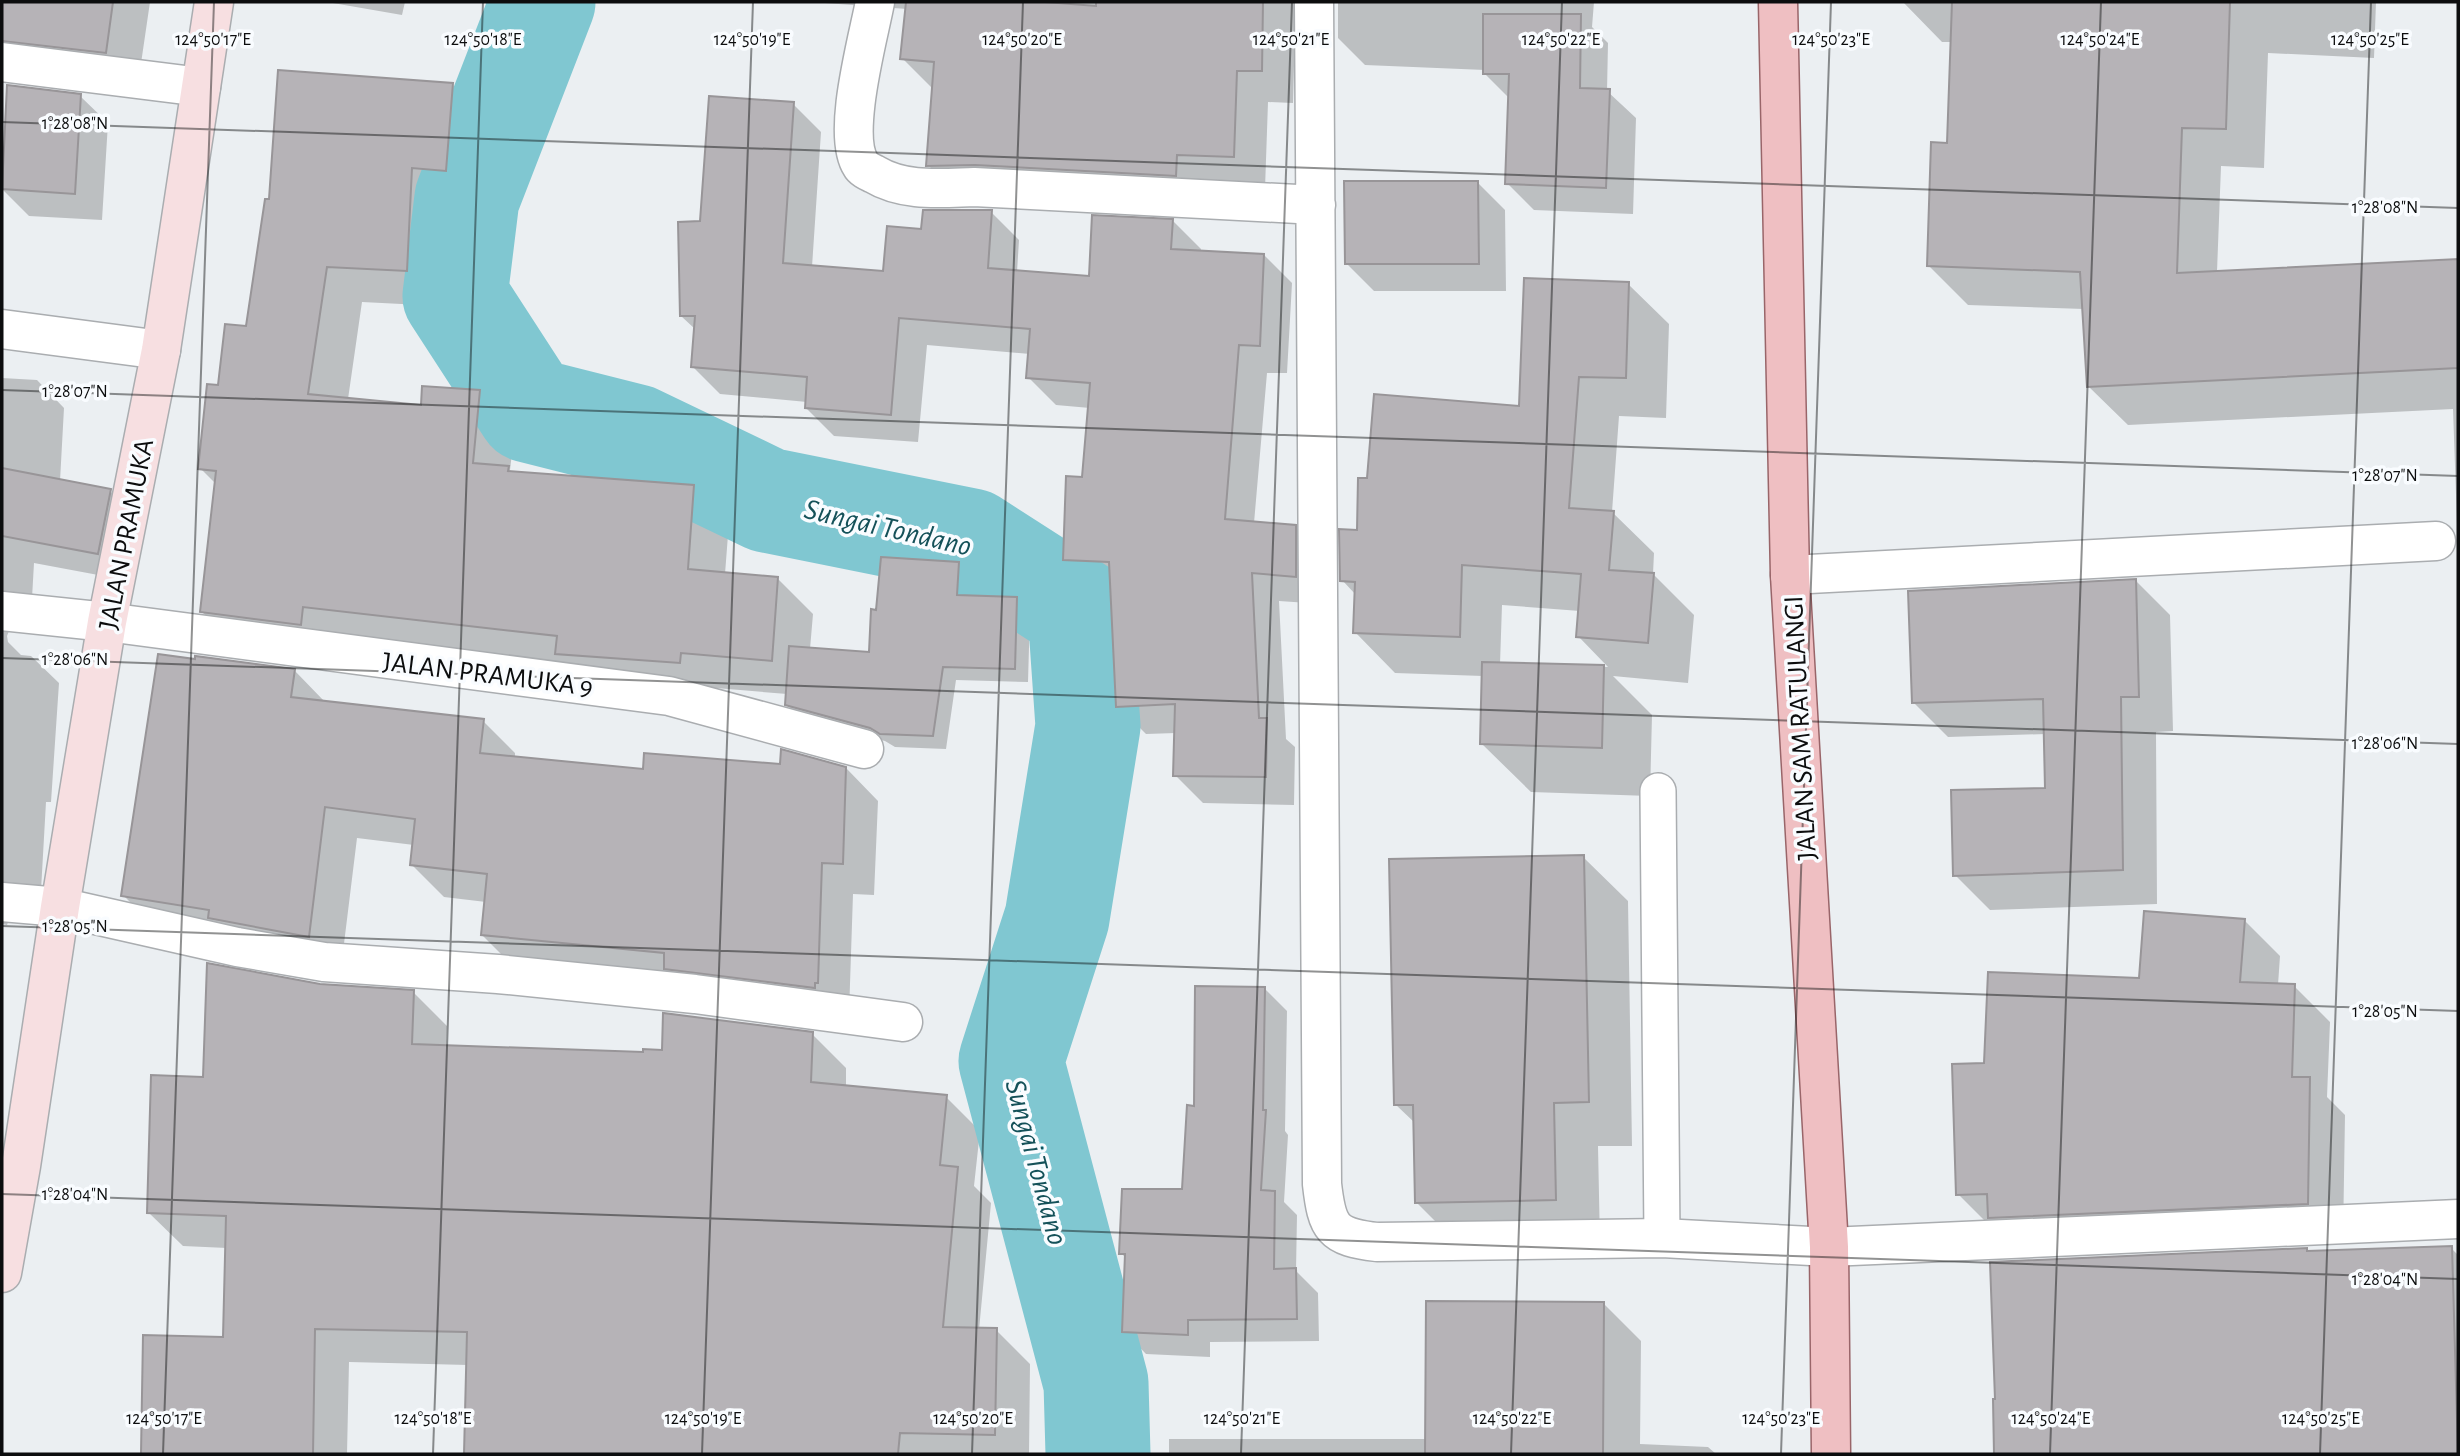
<svg xmlns="http://www.w3.org/2000/svg" width="2460" height="1456" font-family="'Alegreya Sans',sans-serif">
<style>
.shadow{fill:#0003;fill-rule:evenodd}
.lines{fill:none;stroke-linecap:round;stroke-linejoin:round}
.river{stroke:#80c7d1;stroke-width:105}
.building{fill:#b6b3b7;stroke:#989598;stroke-width:2}
.lane-casing{stroke:#aaadb0;stroke-width:38}
.street-casing{stroke:#aaadb0;stroke-width:41}
.secondary-casing{stroke:#aaadb0;stroke-width:41}
.primary-casing{stroke:#996569;stroke-width:41}
.lane{stroke:#fff;stroke-width:35}
.street{stroke:#fff;stroke-width:38}
.secondary{stroke:#f7dfe1;stroke-width:38}
.primary{stroke:#efbfc2;stroke-width:38}
.ticks{fill:none;stroke:#0c0d0e;stroke-width:2;stroke-opacity:0.45}
.labels{text-anchor:middle;stroke-width:7;stroke-linejoin:round;paint-order:stroke}
.street-label{font-size:28px;fill:#0c0d0e;stroke:#f9fcff}
.water-label{font-size:30px;font-style:italic;fill:#145159;stroke:#f9fcff}
.ticks-label{font-size:18px;text-anchor:middle;fill:#0c0d0e;stroke:#f9fcff;stroke-width:7;stroke-linejoin:round;paint-order:stroke}
</style>
<rect width="100%" height="100%" fill="#ebeff2"/>
<path class="shadow" d="M 2,2 L 150,2 L 138,84 L 2,72 Z
M 327,2 L 405,2 L 402,15 Z
M 811,2 L 1318,2 L 1324,68 L 1294,66 L 1293,103 L 1268,102 L 1265,189 L 960,197 L 928,165 L 934,90 L 902,58 L 907,9 Z
M 1338,2 L 1594,2 L 1592,27 L 1608,43 L 1607,91 L 1636,118 L 1633,214 L 1534,210 L 1507,183 L 1510,99 L 1485,74 L 1485,70 L 1365,65 L 1338,38 Z
M 1903,2 L 2376,2 L 2374,58 L 2268,53 L 2264,168 L 2221,166 L 2217,272 L 2458,261 L 2458,552 L 2453,409 L 2128,425 L 2088,386 L 2084,309 L 1968,305 L 1929,266 L 1948,144 L 1952,42 L 1942,42 Z
M 452,84 L 488,120 L 481,206 L 447,203 L 441,306 L 362,302 L 348,399 L 422,407 L 479,392 L 515,427 L 510,470 L 514,473 L 693,486 L 729,522 L 725,574 L 778,579 L 813,614 L 810,649 L 871,654 L 878,611 L 959,564 L 972,578 L 970,597 L 1017,599 L 1030,612 L 1028,682 L 956,680 L 946,749 L 895,747 L 885,741 L 800,718 L 786,704 L 787,694 L 716,688 L 715,698 L 238,647 L 202,612 L 217,485 L 200,468 L 219,387 L 247,328 L 271,201 Z
M 9,87 L 80,96 L 108,123 L 102,220 L 29,216 L 2,189 Z
M 793,104 L 821,132 L 812,267 L 885,273 L 923,231 L 991,212 L 1019,240 L 1017,272 L 1091,278 L 1173,221 L 1201,249 L 1200,253 L 1264,255 L 1292,283 L 1287,373 L 1267,373 L 1254,523 L 1295,527 L 1323,555 L 1323,604 L 1279,601 L 1286,739 L 1295,747 L 1294,805 L 1203,803 L 1175,775 L 1176,733 L 1146,734 L 1118,706 L 1112,588 L 1093,587 L 1065,559 L 1084,479 L 1090,408 L 1056,405 L 1028,377 L 1030,354 L 927,345 L 918,442 L 834,436 L 806,408 L 807,402 L 720,394 L 692,366 L 695,329 L 681,316 L 702,223 Z
M 1478,183 L 1505,210 L 1506,291 L 1374,291 L 1347,264 Z
M 1628,284 L 1669,324 L 1666,418 L 1619,416 L 1612,512 L 1654,553 L 1653,574 L 1694,615 L 1688,683 L 1613,676 L 1652,715 L 1650,796 L 1531,792 L 1482,744 L 1483,676 L 1395,673 L 1355,632 L 1356,595 L 1342,580 L 1358,532 L 1369,480 L 1521,408 ZM 1502,605 L 1580,611 L 1578,636 L 1608,667 L 1500,664 Z
M 2,378 L 37,380 L 64,408 L 60,481 L 110,491 L 137,518 L 125,580 L 34,563 L 31,616 L 11,626 L 7,636 L 8,642 L 21,655 L 31,656 L 59,683 L 51,802 L 46,802 L 40,908 L 10,917 L 7,925 L 2,924 Z
M 2135,580 L 2170,615 L 2173,731 L 2156,732 L 2157,904 L 1990,910 L 1955,875 L 2046,789 L 2045,734 L 1948,737 L 1913,702 Z
M 294,670 L 326,703 L 483,721 L 515,753 L 515,758 L 644,771 L 782,766 L 846,768 L 878,801 L 874,895 L 853,894 L 849,1014 L 514,967 L 482,935 L 486,902 L 444,897 L 412,865 L 414,845 L 357,838 L 341,968 L 155,927 L 123,895 Z
M 1583,857 L 1628,901 L 1632,1146 L 1598,1146 L 1600,1244 L 1461,1247 L 1416,1202 L 1415,1123 L 1395,1104 Z
M 2244,920 L 2280,956 L 2278,985 L 2294,986 L 2330,1022 L 2327,1097 L 2345,1115 L 2343,1239 L 1994,1230 L 1958,1194 L 1985,1064 Z
M 320,985 L 413,992 L 447,1026 L 446,1047 L 645,1054 L 812,1034 L 846,1068 L 846,1087 L 946,1097 L 980,1131 L 974,1186 L 991,1203 L 979,1330 L 996,1330 L 1030,1364 L 1029,1454 L 466,1454 L 468,1365 L 349,1362 L 347,1454 L 143,1454 L 145,1337 L 225,1339 L 227,1248 L 183,1246 L 148,1212 L 205,1079 Z
M 1264,988 L 1287,1011 L 1285,1131 L 1288,1135 L 1284,1202 L 1297,1215 L 1296,1271 L 1318,1293 L 1319,1341 L 1210,1342 L 1210,1357 L 1146,1354 L 1124,1331 L 1126,1258 L 1121,1253 L 1183,1191 L 1196,1108 Z
M 2451,1248 L 2458,1255 L 2458,1454 L 1996,1454 L 1995,1401 L 2307,1249 L 2310,1253 Z
M 1604,1304 L 1641,1341 L 1640,1444 L 1708,1447 L 1716,1454 L 1169,1454 L 1169,1439 L 1426,1439 Z"/>
<g class="lines">
<path class="river" d="M 543,2 L 467,198 L 455,296 L 529,410 L 636,437 L 767,500 L 971,541 L 1080,611 L 1088,726 L 1057,918 L 1011,1061 L 1096,1383 L 1098,1454"/>
</g>
<path class="building" d="M 2,2 L 113,2 L 106,53 L 2,41 Z
M 906,2 L 1045,2 L 1096,6 L 1096,2 L 1263,2 L 1262,71 L 1237,71 L 1234,157 L 1177,155 L 1176,176 L 975,165 L 926,166 L 934,62 L 900,59 Z
M 1952,2 L 2230,2 L 2226,129 L 2182,128 L 2177,273 L 2458,259 L 2458,368 L 2087,387 L 2080,272 L 1927,266 L 1931,142 L 1947,143 Z
M 1483,14 L 1581,14 L 1580,88 L 1610,89 L 1606,188 L 1505,184 L 1509,74 L 1483,74 Z
M 278,70 L 453,83 L 446,171 L 412,168 L 407,271 L 327,267 L 308,394 L 421,405 L 422,386 L 480,390 L 473,463 L 509,466 L 508,471 L 694,485 L 688,569 L 778,577 L 772,661 L 681,653 L 680,663 L 555,654 L 557,636 L 303,607 L 301,625 L 200,612 L 216,471 L 198,469 L 207,384 L 218,385 L 225,324 L 246,326 L 265,199 L 269,199 Z
M 7,85 L 81,94 L 75,194 L 2,189 Z
M 709,96 L 794,102 L 783,263 L 883,271 L 887,226 L 921,229 L 923,210 L 992,210 L 988,268 L 1089,276 L 1092,215 L 1173,219 L 1171,249 L 1264,254 L 1260,346 L 1239,345 L 1225,519 L 1296,525 L 1296,577 L 1252,573 L 1259,718 L 1267,718 L 1266,777 L 1173,776 L 1175,704 L 1116,707 L 1109,562 L 1063,560 L 1066,476 L 1082,477 L 1090,383 L 1026,378 L 1030,329 L 899,318 L 891,415 L 805,408 L 807,377 L 691,367 L 695,316 L 680,316 L 678,222 L 700,221 Z
M 1344,181 L 1478,181 L 1479,264 L 1345,264 Z
M 1524,278 L 1629,282 L 1626,378 L 1579,377 L 1569,508 L 1614,511 L 1609,570 L 1654,573 L 1648,643 L 1576,637 L 1581,574 L 1462,565 L 1460,637 L 1353,633 L 1355,582 L 1340,581 L 1339,529 L 1357,530 L 1358,478 L 1367,478 L 1374,394 L 1519,406 Z
M 2,468 L 111,489 L 98,554 L 2,536 Z
M 881,557 L 959,562 L 957,595 L 1017,597 L 1015,669 L 943,667 L 933,736 L 880,734 L 870,728 L 785,705 L 789,646 L 869,652 L 871,609 L 876,610 Z
M 2136,579 L 2139,697 L 2121,697 L 2123,870 L 1953,876 L 1951,790 L 2045,788 L 2043,699 L 1912,703 L 1908,591 Z
M 158,654 L 195,659 L 195,656 L 295,669 L 291,697 L 484,719 L 480,753 L 643,769 L 644,753 L 780,764 L 781,749 L 846,767 L 843,864 L 822,863 L 818,983 L 815,983 L 815,988 L 664,969 L 664,953 L 481,935 L 487,874 L 410,865 L 415,819 L 325,807 L 309,937 L 208,918 L 209,910 L 121,896 Z
M 1482,662 L 1604,665 L 1602,748 L 1480,744 Z
M 1584,855 L 1589,1102 L 1554,1103 L 1556,1200 L 1415,1203 L 1413,1105 L 1394,1105 L 1389,859 Z
M 2144,911 L 2245,919 L 2240,982 L 2295,984 L 2292,1077 L 2310,1077 L 2308,1204 L 1988,1218 L 1987,1194 L 1956,1195 L 1952,1064 L 1984,1063 L 1988,972 L 2139,978 Z
M 207,963 L 320,984 L 414,990 L 412,1044 L 643,1052 L 643,1049 L 662,1050 L 663,1013 L 813,1032 L 811,1082 L 947,1095 L 940,1165 L 958,1167 L 943,1327 L 997,1328 L 995,1435 L 900,1433 L 898,1454 L 464,1454 L 467,1332 L 315,1329 L 313,1454 L 141,1454 L 143,1335 L 223,1337 L 226,1216 L 147,1213 L 151,1075 L 203,1077 Z
M 1195,986 L 1265,987 L 1263,1110 L 1266,1110 L 1261,1190 L 1275,1191 L 1274,1269 L 1296,1268 L 1297,1319 L 1188,1320 L 1188,1335 L 1122,1332 L 1125,1254 L 1119,1254 L 1122,1189 L 1182,1189 L 1187,1105 L 1194,1106 Z
M 2452,1246 L 2458,1454 L 1994,1454 L 1993,1399 L 1995,1399 L 1990,1262 L 2307,1248 L 2307,1251 Z
M 1426,1301 L 1604,1302 L 1603,1454 L 1425,1454 Z"/>
<g class="lines">
<defs>
<path id="lane" d="M 1658,791 L 1662,1238"/>
<path id="street" d="M 875,2 C 868,39 841,135 861,165 C 863,169 870,172 874,174 C 904,192 939,188 974,187 L 1316,205
M 1314,2 L 1322,1184 C 1327,1228 1332,1237 1377,1242 L 1662,1238 L 1829,1247 L 2458,1219
M 2,62 L 201,87
M 2,329 L 161,350
M 1790,575 L 2436,541
M 2,611 L 107,622 L 669,696 L 864,749
M 2,902 L 60,907 L 237,947 L 324,962 L 498,974 L 695,994 L 903,1022"/>
<path id="secondary" d="M 2,1273 L 21,1166 L 60,907 L 107,622 L 161,350 L 214,2"/>
<path id="primary" d="M 1778,2 L 1790,575 L 1829,1247 L 1831,1454"/>
</defs>
<use href="#lane" class="lane-casing"/>
<use href="#street" class="street-casing"/>
<use href="#secondary" class="secondary-casing"/>
<use href="#primary" class="primary-casing"/>
<use href="#lane" class="lane"/>
<use href="#street" class="street"/>
<use href="#secondary" class="secondary"/>
<use href="#primary" class="primary"/>
</g>
<path class="ticks" d="M 2,122 L 2458,208M 2,390 L 2458,476M 2,658 L 2458,744M 2,926 L 2458,1011M 2,1194 L 2458,1279M 163,1454 L 214,2M 433,1454 L 483,2M 702,1454 L 753,2M 972,1454 L 1023,2M 1241,1454 L 1292,2M 1511,1454 L 1562,2M 1781,1454 L 1831,2M 2050,1454 L 2101,2M 2320,1454 L 2371,2"/>
<g class="labels">
<g class="street-label">
<text transform="translate(125 534) rotate(-79)" y="10">JALAN PRAMUKA</text>
<text transform="translate(488 673) rotate(7)" y="10">JALAN PRAMUKA 9</text>
<text transform="translate(1799 728) rotate(-93)" y="10">JALAN SAM RATULANGI</text>
</g>
<g class="water-label">
<text transform="translate(888 527) rotate(13)" y="10">Sungai Tondano</text>
<text transform="translate(1037 1162) rotate(75)" y="10">Sungai Tondano</text>
</g>
</g>
<g class="ticks-label">
<text x="213" y="45">124°50'17"E</text>
<text x="483" y="45">124°50'18"E</text>
<text x="752" y="45">124°50'19"E</text>
<text x="1022" y="45">124°50'20"E</text>
<text x="1291" y="45">124°50'21"E</text>
<text x="1561" y="45">124°50'22"E</text>
<text x="1831" y="45">124°50'23"E</text>
<text x="2100" y="45">124°50'24"E</text>
<text x="2370" y="45">124°50'25"E</text>
<text x="75" y="129">1°28'08"N</text>
<text x="2385" y="213">1°28'08"N</text>
<text x="75" y="397">1°28'07"N</text>
<text x="2385" y="481">1°28'07"N</text>
<text x="75" y="665">1°28'06"N</text>
<text x="2385" y="749">1°28'06"N</text>
<text x="75" y="932">1°28'05"N</text>
<text x="2385" y="1017">1°28'05"N</text>
<text x="75" y="1200">1°28'04"N</text>
<text x="2385" y="1285">1°28'04"N</text>
<text x="164" y="1424">124°50'17"E</text>
<text x="433" y="1424">124°50'18"E</text>
<text x="703" y="1424">124°50'19"E</text>
<text x="973" y="1424">124°50'20"E</text>
<text x="1242" y="1424">124°50'21"E</text>
<text x="1512" y="1424">124°50'22"E</text>
<text x="1781" y="1424">124°50'23"E</text>
<text x="2051" y="1424">124°50'24"E</text>
<text x="2321" y="1424">124°50'25"E</text>
</g>
<rect width="2460" height="1456" fill="none" stroke="#0c0d0e" stroke-width="7"/>
</svg>
